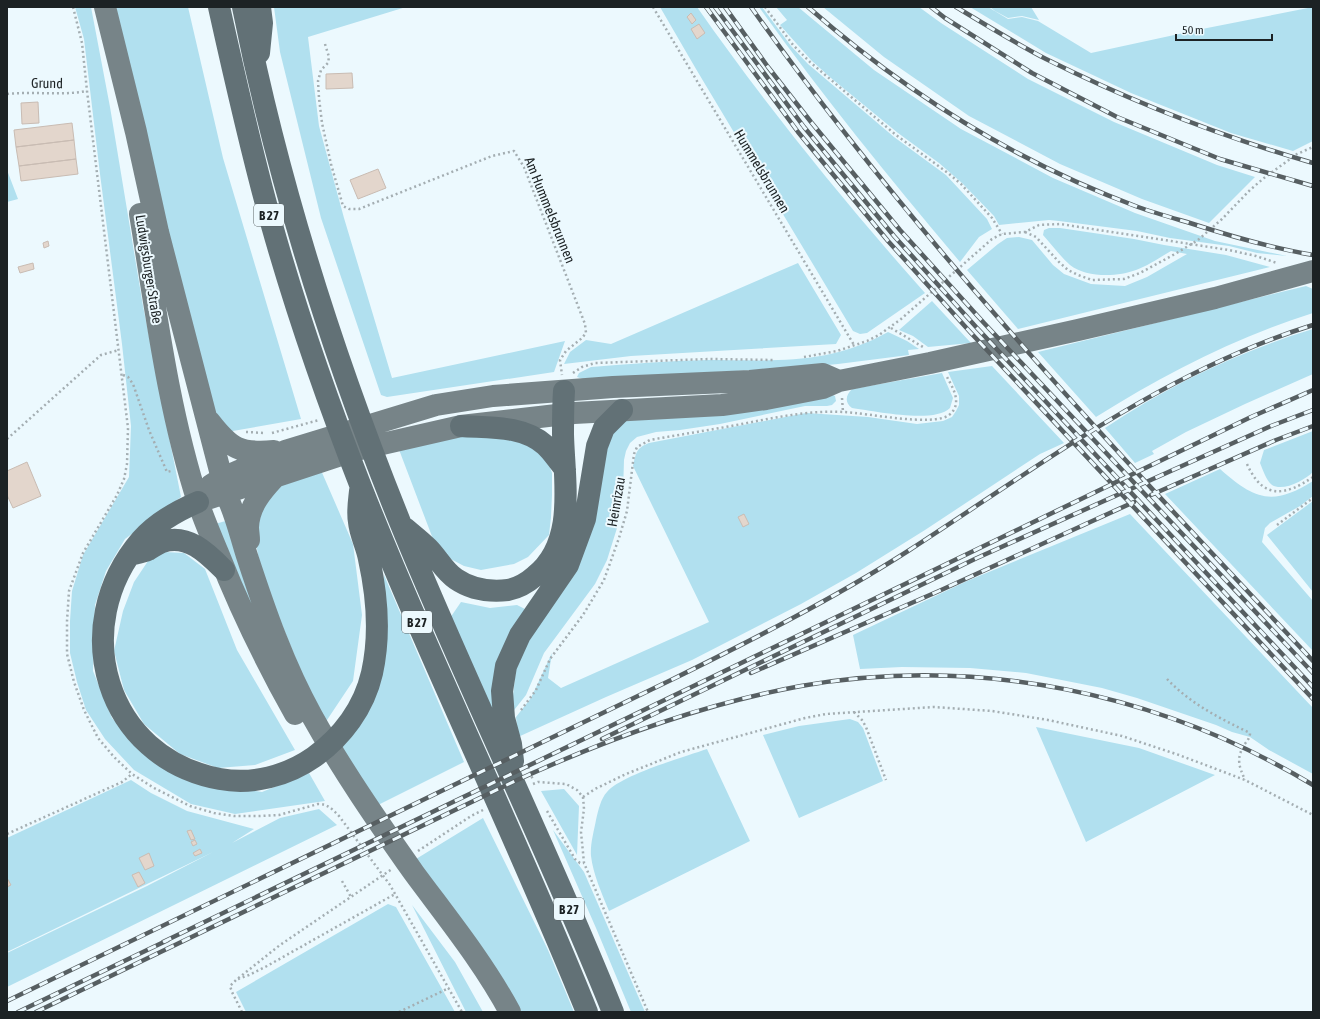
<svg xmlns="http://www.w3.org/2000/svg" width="1320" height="1019" font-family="'Asap Condensed',sans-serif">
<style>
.green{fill:#b1e0ef}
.building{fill:#e3d6cc;stroke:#c9bcb3}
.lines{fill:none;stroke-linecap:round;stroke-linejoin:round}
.path{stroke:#a4aeb2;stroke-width:2.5;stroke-dasharray:2 3;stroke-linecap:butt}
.major{stroke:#778488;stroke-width:22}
.highway{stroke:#627176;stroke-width:22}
.rail-casing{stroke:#575f62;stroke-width:4.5}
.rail{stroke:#ecf9fe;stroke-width:3;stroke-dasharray:9;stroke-linecap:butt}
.labels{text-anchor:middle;stroke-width:4;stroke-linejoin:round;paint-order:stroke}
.shield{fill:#ecf9fe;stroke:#5a6265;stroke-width:1}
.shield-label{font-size:13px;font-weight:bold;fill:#1c2224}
.street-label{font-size:14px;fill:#1c2224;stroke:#ecf9fe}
</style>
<rect width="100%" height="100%" fill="#ecf9fe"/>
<path class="green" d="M 75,7 L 91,7 L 110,107 L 143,306 L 181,497 L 125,539 L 106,571 L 95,605 L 93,671 L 112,718 L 151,760 L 199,783 L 262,792 L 309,773 L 325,801 L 235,814 L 191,804 L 134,770 L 105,739 L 86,710 L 77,682 L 70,653 L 70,621 L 72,591 L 83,555 L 129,477 L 131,426 L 122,344 L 100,174 L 84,39 Z
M 112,7 L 188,7 L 223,158 L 301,419 L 227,432 L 211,411 Z
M 274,7 L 406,7 L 308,37 L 319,126 L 344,218 L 392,378 L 565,341 L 554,372 L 387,397 L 381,395 L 321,218 L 280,52 Z
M 660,7 L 697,7 C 767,107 844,202 925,293 L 867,333 L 860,334 L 853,331 L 696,69 Z
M 759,7 L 762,7 L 791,46 L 808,64 L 894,137 L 946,175 L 987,219 L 992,229 L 979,237 L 960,262 C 890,179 822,95 759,7 Z
M 776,7 L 798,7 L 874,70 L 961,129 L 1053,178 L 1135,213 L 1215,241 L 1287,256 L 1257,253 L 1229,246 L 1170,238 L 1137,231 L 1059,221 L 1049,220 L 999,225 L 994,216 L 962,183 L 939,163 L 898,133 L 831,78 L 812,61 L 780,25 L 787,20 Z
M 823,7 L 919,7 L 941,23 L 1028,79 L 1114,122 L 1217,165 L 1255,177 L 1209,223 L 1142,199 L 1060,164 L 969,116 L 884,57 Z
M 970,7 L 988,7 L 1008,19 L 1022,17 L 1038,21 L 1091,53 L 1202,29 L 1313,7 L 1313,141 L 1293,151 L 1231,133 L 1131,93 L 1046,53 Z
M 990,7 L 1031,7 L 1039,20 L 1022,16 L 1008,18 L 995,11 Z
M 7,170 L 18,199 L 7,202 Z
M 1049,228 L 1060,228 L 1134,239 L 1164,245 L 1226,255 L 1270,267 L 1018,329 L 967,270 L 998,244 L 1007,238 L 1019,237 L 1032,240 L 1053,265 L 1064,274 L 1091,284 L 1125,286 L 1147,277 L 1187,254 L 1171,251 C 1160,257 1148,266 1136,270 C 1118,277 1086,278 1070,265 C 1060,256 1052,245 1043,235 L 1044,230 Z
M 798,263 L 841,335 L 836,344 L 631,356 L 564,364 L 570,352 L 586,340 L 611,344 Z
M 1306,286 L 1313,289 L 1313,313 C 1234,338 1165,374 1096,417 L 1038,352 Z
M 932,301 L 971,343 L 928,347 L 913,336 L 899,330 Z
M 1313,329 L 1313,374 L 1245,404 L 1186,432 L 1152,451 L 1154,454 L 1135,463 L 1105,428 C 1169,385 1240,351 1313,329 Z
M 888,332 L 907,341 L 919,349 L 908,350 L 909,355 L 838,364 L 795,368 L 583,379 L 577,377 L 579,373 L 591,367 C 629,364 668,361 707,360 C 773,360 827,366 888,332 Z
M 992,366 L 1064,443 L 1040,454 L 925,530 L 856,573 L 801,604 L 692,660 L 606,697 L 518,737 L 516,717 L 531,698 L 552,653 L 548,678 L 561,688 L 709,622 L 633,466 C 636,453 636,448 649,443 L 806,413 L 868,417 L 917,424 L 943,421 L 952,417 L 956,411 L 959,405 L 959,396 L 948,372 Z
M 942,373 L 953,398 L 950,408 C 934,424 875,411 852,408 C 844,402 846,395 852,389 Z
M 831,394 L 835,396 L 836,401 L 832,405 L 827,406 L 805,406 L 720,424 L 680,430 L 656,432 L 637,437 L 630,443 L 626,451 L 624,460 L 623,493 L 617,528 L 607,560 L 595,584 L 544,653 L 526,695 L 511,714 L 516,668 L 608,435 L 628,418 Z
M 1313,431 L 1313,472 C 1305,480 1283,492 1272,485 C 1266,480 1263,470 1260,463 L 1264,450 Z
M 457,433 L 516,435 L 548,461 L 552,473 L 552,495 L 551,517 L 549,535 L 528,557 L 514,564 L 481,570 L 464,566 L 445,556 L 433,539 L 398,447 Z
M 320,468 L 353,544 L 362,615 L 353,681 L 323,726 L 261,573 L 252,519 L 274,484 Z
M 1220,469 C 1254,499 1272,507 1313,481 L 1313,496 L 1300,506 L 1270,523 L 1265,528 L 1262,542 L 1313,601 L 1313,651 L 1165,494 Z
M 1313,501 L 1313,592 L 1267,535 Z
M 1130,514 L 1313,708 L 1313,774 L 1269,750 L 1250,737 L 1232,732 L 1216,725 L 1137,698 L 1102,688 L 1026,673 L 970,668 L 902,667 L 860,669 L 853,635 L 967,581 Z
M 229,520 L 291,686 L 243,593 L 215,524 Z
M 165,552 L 184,553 L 205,569 L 237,650 L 295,750 L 255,765 L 218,768 L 180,754 L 144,724 L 124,690 L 114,651 L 123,611 L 134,582 L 148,561 Z
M 384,575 L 464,762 L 376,806 L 340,749 L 384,635 Z
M 461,602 L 490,608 L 517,605 L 527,610 L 492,710 L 450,618 Z
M 850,719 L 858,722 L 863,728 L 883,781 L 799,818 L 763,735 L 799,726 Z
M 1036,727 L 1139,748 L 1215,775 L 1086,842 Z
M 707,749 L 750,841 L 609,911 C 602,894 593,874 591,856 C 590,844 594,831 596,820 C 598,811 601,798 607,792 C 621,775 684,757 707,749 Z
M 131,780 L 151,793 L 187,811 L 254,829 L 232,843 L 280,818 L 319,809 L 337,825 L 7,987 L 7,953 L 147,886 L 213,852 L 7,952 L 7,838 Z
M 564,789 L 579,806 L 577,855 L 541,791 Z
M 483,818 L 548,950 L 574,1012 L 519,1012 L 416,859 Z
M 553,830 L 584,872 L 645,1012 L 631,1012 L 596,928 Z
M 388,904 L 396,907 L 455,1012 L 246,1012 L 236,992 Z
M 412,905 L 455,962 L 483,1012 L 466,1012 Z"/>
<path class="building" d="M 691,13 L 696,20 L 692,24 L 687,17 Z
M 699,24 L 705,33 L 697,39 L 691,29 Z
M 352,73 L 353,88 L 326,89 L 326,74 Z
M 38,102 L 39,123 L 22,124 L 21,103 Z
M 72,123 L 74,140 L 16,147 L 14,130 Z
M 74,140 L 76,159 L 19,166 L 16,147 Z
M 76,159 L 78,174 L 21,181 L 19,166 Z
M 378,169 L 386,188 L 358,199 L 350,180 Z
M 48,241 L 49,246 L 44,248 L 43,243 Z
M 33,263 L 34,269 L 20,273 L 18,267 Z
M 27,462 L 41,496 L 13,508 L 7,495 L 7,471 Z
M 744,514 L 749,524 L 743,527 L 738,517 Z
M 191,830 L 195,839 L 191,840 L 187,831 Z
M 195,840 L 197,844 L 193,846 L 191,842 Z
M 200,849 L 202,853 L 195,856 L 193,853 Z
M 149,853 L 154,866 L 145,870 L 139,858 Z
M 139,872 L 145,883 L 138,887 L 132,875 Z
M 7,878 L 11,885 L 7,887 Z"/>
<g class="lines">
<path class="path" d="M 73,7 L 82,43 L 87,91 L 128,428 L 127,464 L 124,479 L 117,495 L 83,553 L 69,591 L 67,621 L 67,654 L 74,682 L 84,710 L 98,738 L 114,757 L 132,774 L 154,788 L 190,806 L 214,813 L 234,816 L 259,816 L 279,815 L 318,804 C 328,804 332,809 339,816 L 390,885 L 462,1012
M 653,7 L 854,345
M 765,7 L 793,45 L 810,62 L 896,135 L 948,173 L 961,184 L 992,218 L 1002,234
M 1016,7 L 1016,8
M 325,44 L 329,57 L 328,63 L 321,70 L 318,81 L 319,98 L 322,123 L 331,164 L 343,206 L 349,209 L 359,209 L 492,156 L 514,151 L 524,167 L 585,324 L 586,333 L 582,338 L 566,351 L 560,360 L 562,375
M 7,94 C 34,91 60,96 87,91
M 1025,232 L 1036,237 L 1059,262 L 1068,270 L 1078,275 L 1092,280 L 1124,279 L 1140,273 L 1175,254 L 1198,240 L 1222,219 L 1250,190 L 1264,178 L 1297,154 L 1313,147
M 891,328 L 923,347
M 804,357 L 837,351 L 867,341 L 879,335 L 901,319 L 992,239 L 1002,234 L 1025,232 L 1039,225 L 1060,224 L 1229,250 L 1256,256 L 1277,263
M 573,373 L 582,367 L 595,363 L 710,359 L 775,360
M 123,375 L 128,377 L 133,384 L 149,430 L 167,472 L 171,471
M 842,398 L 843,412
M 246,432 L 265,433
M 272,433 L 319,420
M 7,439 L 101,355 L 119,350
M 1247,464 C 1263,500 1285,496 1313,477
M 1277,525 L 1313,498
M 1167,679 C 1191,704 1219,718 1250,733 C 1250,738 1247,741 1244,745 C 1236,759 1239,766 1245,780
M 521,710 L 536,690 L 550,659 L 583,615 L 604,580 L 619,538 L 627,511 L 634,454 L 637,447 L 650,440 C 677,435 704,431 731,426 C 769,419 805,410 844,412 C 867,413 933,427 949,415 C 963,404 953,388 947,377
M 854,712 L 862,720 L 866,727 L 886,780
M 528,767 L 533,780
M 533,784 L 538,782 L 566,784 L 577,790 L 583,797 L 584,809 L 581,832 L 584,863 L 648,1012
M 583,797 L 595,789 L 626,774 L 681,752 L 805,718 L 826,714 L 934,707 L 992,711 L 1048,720 L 1122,736 L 1179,755 L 1245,780 L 1313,815
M 547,811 L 575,859 L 580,863 L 584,863
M 7,834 L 122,782 L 132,774
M 418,851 L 471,816 L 483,810
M 342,881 L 351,897
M 238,979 L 249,975 L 267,966 L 395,894
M 242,1012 L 232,992 L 230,986 L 236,980 L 280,945 L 392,869
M 399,1012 L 449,988"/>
<path class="major" d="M 105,7 L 136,132 L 158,232 L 226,494 C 236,515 240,534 247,556 C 265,611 284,666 312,716 C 342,770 378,822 414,873 C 448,919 483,962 510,1012
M 140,214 C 156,311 168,409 198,502 C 204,520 211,536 218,553 C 240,609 266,662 295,714
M 210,422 C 231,449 240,454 274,451
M 211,485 L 222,478 L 285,451 L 436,405 L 493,396 L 613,387 L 750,381 L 823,374 L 839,381
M 198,502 L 356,450 L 461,426 L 574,413 L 722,405 L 766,399 L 823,388 L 839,381 L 930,363 L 1078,330 L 1215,298 L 1313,271
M 249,540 C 249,536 248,531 248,527 C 249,506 261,492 275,477"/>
<path class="highway" d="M 219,7 C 235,79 251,151 271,222 C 296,311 327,400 361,487 C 431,664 516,835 587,1012
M 243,7 C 278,183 333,356 400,522 C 467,687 547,847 613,1012
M 259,53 L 262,23 L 260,7
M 461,426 C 489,428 522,425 545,445 C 552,451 558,461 565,469
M 198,502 C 177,511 156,523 141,540 C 67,626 105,758 220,779 C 252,785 287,776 314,757 C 342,737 364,708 372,673 C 380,637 377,595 369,559 C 367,547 360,534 359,522 C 357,512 359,501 360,491
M 405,528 C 412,534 421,541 428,548 C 438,558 444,571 456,579 C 472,590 490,592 508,590 C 518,588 527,583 535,576 C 577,543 564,480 563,434 C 563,419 563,405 564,391
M 133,554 C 138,553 144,552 148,550 C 153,547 157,544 162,542 C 188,533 208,554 224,570
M 513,761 L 511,744 L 504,718 L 502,691 L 506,666 L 520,635 L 568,565 L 585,519 L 597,446 L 604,428 L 622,410"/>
<defs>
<path id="rail" d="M 706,7 L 798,132 L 888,241 L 971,333 L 1313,699
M 715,7 L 804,127 L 894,236 L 977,328 L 1313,687
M 725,7 L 768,67 L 811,122 L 900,230 L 984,323 L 1313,673
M 751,7 C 917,242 1117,452 1313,661
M 808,7 C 905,92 1016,162 1138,207 C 1155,213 1173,218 1190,223 C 1230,236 1271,248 1313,255
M 931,7 L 945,18 L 1032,73 L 1117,117 L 1220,159 L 1313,186
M 956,7 C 986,25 1015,43 1046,59 C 1132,102 1220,136 1313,163
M 1151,495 L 1276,440 L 1313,426
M 751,673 L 939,591 L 1134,502
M 602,739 L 977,558 L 1213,452 L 1271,426 L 1313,410
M 163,942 L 1251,417 L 1313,390
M 7,1001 L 671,680 C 752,640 833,599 908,551 C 1038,467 1164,371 1313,325
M 18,1012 L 168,940
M 36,1012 L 515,781 C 607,739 702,704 801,686 C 978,655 1160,693 1313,785"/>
</defs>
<use href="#rail" class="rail-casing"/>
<use href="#rail" class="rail"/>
</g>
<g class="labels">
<g class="shield">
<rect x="254" y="204" width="30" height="22" rx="3"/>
<rect x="402" y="611" width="30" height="22" rx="3"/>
<rect x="554" y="898" width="30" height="22" rx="3"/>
</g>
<g class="shield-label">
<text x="269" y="220">B 27</text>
<text x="417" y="627">B 27</text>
<text x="569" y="914">B 27</text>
</g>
<g class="street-label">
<text transform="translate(47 83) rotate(1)" y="5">Grund</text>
<text transform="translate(762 171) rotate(59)" y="5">Hummelsbrunnen</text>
<text transform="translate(550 210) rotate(68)" y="5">Am Hummelsbrunnen</text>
<text transform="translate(149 269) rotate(81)" y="5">Ludwigsburger Straße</text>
<text transform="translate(616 502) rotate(-80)" y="5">Heinrizau</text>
</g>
</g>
<rect width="1320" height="1019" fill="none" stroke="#1c2224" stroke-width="16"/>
<path d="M1176 34v6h96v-6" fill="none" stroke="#1c2224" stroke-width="2"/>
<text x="1182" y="34" font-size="12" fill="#1c2224" stroke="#ecf9fe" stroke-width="3" paint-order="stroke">50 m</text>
</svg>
